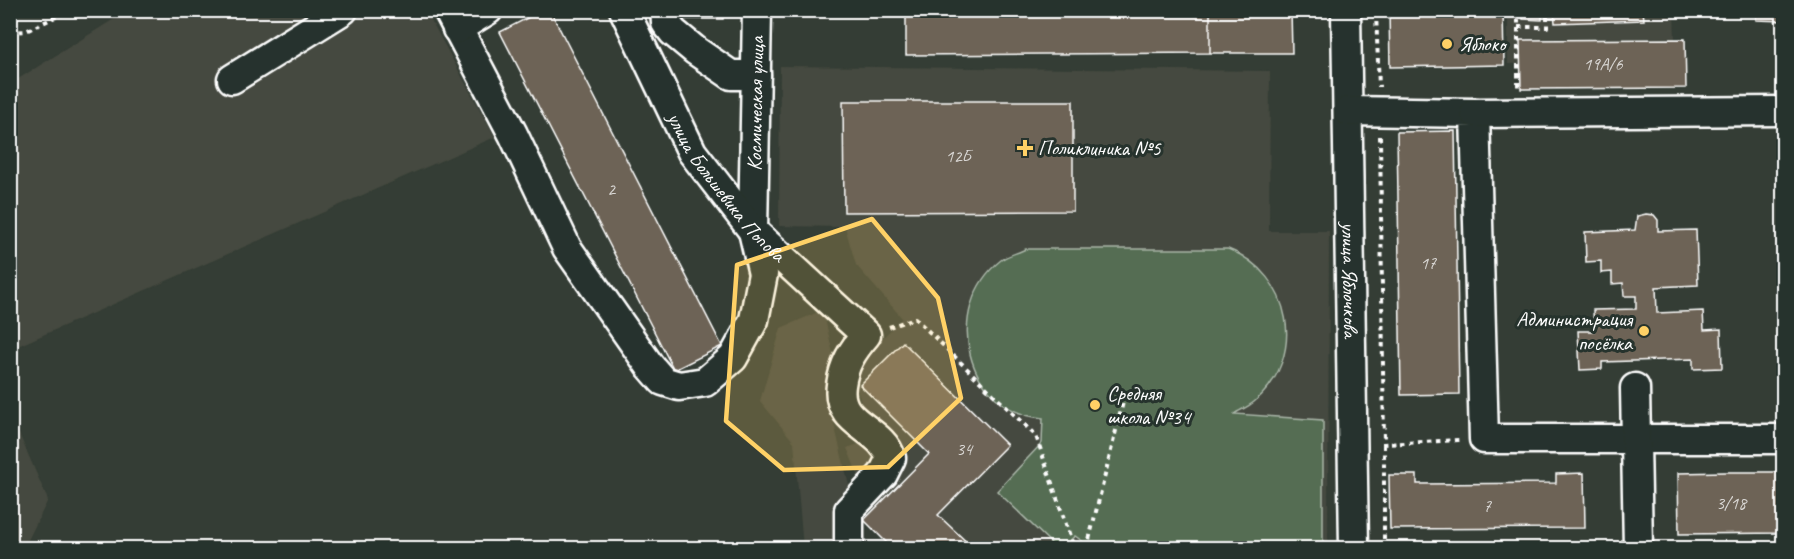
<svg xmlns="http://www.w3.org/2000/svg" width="1794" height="559" font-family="Caveat,sans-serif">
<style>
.built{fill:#45493f}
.green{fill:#546d53;stroke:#aab6a9;stroke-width:1.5}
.building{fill:#6d6456;stroke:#fff;stroke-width:1.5}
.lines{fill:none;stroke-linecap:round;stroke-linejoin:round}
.minor-casing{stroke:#fff;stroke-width:33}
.path{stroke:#fff;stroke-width:4;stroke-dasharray:4.5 4.5;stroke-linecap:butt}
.minor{stroke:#26332d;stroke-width:28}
.marked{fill:#ffd166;fill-opacity:0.2;stroke:#ffd166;stroke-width:4.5;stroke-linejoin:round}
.poi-dot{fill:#ffd166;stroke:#26332d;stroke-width:2}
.labels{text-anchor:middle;stroke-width:6;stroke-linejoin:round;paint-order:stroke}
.number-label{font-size:18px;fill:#dad8d5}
.poi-label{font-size:21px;fill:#fff;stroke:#26332d;text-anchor:start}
.street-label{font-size:21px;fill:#fff;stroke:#26332d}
</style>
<rect width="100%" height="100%" fill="#343d35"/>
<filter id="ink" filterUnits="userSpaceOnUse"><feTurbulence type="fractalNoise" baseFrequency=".0167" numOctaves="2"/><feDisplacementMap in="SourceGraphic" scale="12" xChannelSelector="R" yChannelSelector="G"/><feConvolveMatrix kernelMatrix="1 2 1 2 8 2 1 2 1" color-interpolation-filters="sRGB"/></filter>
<g filter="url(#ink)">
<path class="built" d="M 127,11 L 426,11 L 495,137 L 11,349 L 10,84 Z
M 1508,11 L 1674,11 L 1675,41 L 1560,63 L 1508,64 Z
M 780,66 L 1270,71 L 1269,231 L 1329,231 L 1328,548 L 888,548 L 847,448 L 873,439 L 851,371 L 902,318 L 856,265 L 845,227 L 779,226 Z
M 823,310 L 834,358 L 825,386 L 864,548 L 803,548 L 794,442 L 760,401 L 781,328 Z
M 10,413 L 48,500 L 24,548 L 11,548 Z"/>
<path class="green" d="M 1026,249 L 1228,249 C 1292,274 1308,357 1254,402 C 1248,407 1240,410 1234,414 L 1323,420 L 1323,548 L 1136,548 L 1119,546 L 1092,548 L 1075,536 L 1061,548 L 1056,548 L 997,491 L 1042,443 L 1043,418 C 965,412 941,308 1001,260 C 1008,255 1018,253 1026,249 Z"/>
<path class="building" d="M 543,10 L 550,10 L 722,346 L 674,370 L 500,32 Z
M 678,10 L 723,10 L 723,19 L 677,19 Z
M 906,10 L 1210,10 L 1210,53 L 906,55 Z
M 1210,10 L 1291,10 L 1292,53 L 1210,53 Z
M 1389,10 L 1503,10 L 1504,65 L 1390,67 Z
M 1523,10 L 1542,10 L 1542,20 L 1523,19 Z
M 1554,10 L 1643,10 L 1644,20 L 1555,23 Z
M 1756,10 L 1784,10 L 1784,21 L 1756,20 Z
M 1685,39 L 1686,88 L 1521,89 L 1520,40 Z
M 843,101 L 1073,101 L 1073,211 L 844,212 Z
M 1455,131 L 1459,394 L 1401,395 L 1397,132 Z
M 1646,214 L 1654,215 L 1658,220 L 1658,231 L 1696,230 L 1698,285 L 1656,287 L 1657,313 L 1703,311 L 1704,330 L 1721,329 L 1722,368 L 1693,369 L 1693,359 L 1602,362 L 1602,369 L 1580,370 L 1578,331 L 1594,331 L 1593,310 L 1636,309 L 1636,296 L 1624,296 L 1623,283 L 1612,284 L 1612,272 L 1601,273 L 1601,261 L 1586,262 L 1585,232 L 1635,230 L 1637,216 Z
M 903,342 L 1007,445 L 938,515 L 973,548 L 892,548 L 864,520 L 929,454 L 860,385 Z
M 1725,472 L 1784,472 L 1784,533 L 1679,534 L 1678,473 Z
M 1584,473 L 1585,528 L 1390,529 L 1389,475 L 1417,475 L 1417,484 L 1556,483 L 1556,474 Z"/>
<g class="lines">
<defs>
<g id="minor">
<path id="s1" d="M 448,10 L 513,134 L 567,248 L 650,366 L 663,381 L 679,386 L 705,382 L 733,358 L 754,320 L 763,274 L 753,231 L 757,10"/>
<path id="s2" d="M 624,10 L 692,152 L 753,231 L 866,335 C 852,351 844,364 841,385 C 835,425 882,427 891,458 L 883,474 L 849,510 L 849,548"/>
<path d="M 665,10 L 666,23 L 673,32 L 696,51 L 731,75 L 756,75"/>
<path id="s3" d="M 1346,10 L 1354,548"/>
<path d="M 457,29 L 488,10"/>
<path d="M 232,79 L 343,10"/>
<path d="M 1348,111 L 1475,113 L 1484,439 L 1784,439"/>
<path d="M 1475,113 L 1784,111"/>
<path d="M 1635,388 L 1638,548"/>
</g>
</defs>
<use href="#minor" class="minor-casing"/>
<path class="path" d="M 1518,10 L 1518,88
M 1376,13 L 1379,87
M 1518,27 L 1547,27 L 1547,10
M 10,32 L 26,31 L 70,10
M 1380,136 L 1384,444 L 1459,440
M 889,327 L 915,318 L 1036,436 L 1074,548
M 1087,548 L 1123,402
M 1384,548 L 1384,444"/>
<use href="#minor" class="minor"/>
</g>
</g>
<path class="marked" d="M 872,219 L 938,298 L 961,398 L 888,467 L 784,470 L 726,421 L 737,265 Z"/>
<g class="poi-dot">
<circle cx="1447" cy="44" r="6"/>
<path d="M1022 139h6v6h6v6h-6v6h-6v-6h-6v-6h6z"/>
<circle cx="1644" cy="331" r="6"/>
<circle cx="1095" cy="405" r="6"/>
</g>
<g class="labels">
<g class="number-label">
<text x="1603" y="70">19А/6</text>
<text x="958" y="162">12Б</text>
<text x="611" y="195">2</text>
<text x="1428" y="269">17</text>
<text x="964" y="455">34</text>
<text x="1731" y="509">3/18</text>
<text x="1487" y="512">7</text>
</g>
<g class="poi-label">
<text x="1459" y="51">Яблоко</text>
<text x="1038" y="155">Поликлиника №5</text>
<text x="1632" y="326" text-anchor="end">Администрация<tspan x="1632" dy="24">посёлка</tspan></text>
<text x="1107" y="400">Средняя<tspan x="1107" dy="24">школа №34</tspan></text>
</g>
<g class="street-label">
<text dy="7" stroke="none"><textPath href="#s1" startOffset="772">Космическая улица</textPath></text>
<text dy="7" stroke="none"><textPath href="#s2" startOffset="206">улица Большевика Попова</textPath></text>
<text dy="7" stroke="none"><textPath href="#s3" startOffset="270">улица Яблочкова</textPath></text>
</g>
</g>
<rect width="1794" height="559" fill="none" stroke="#26332d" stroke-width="36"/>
<rect x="18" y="18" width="1758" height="523" fill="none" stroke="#fff" stroke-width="2" filter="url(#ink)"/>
</svg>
